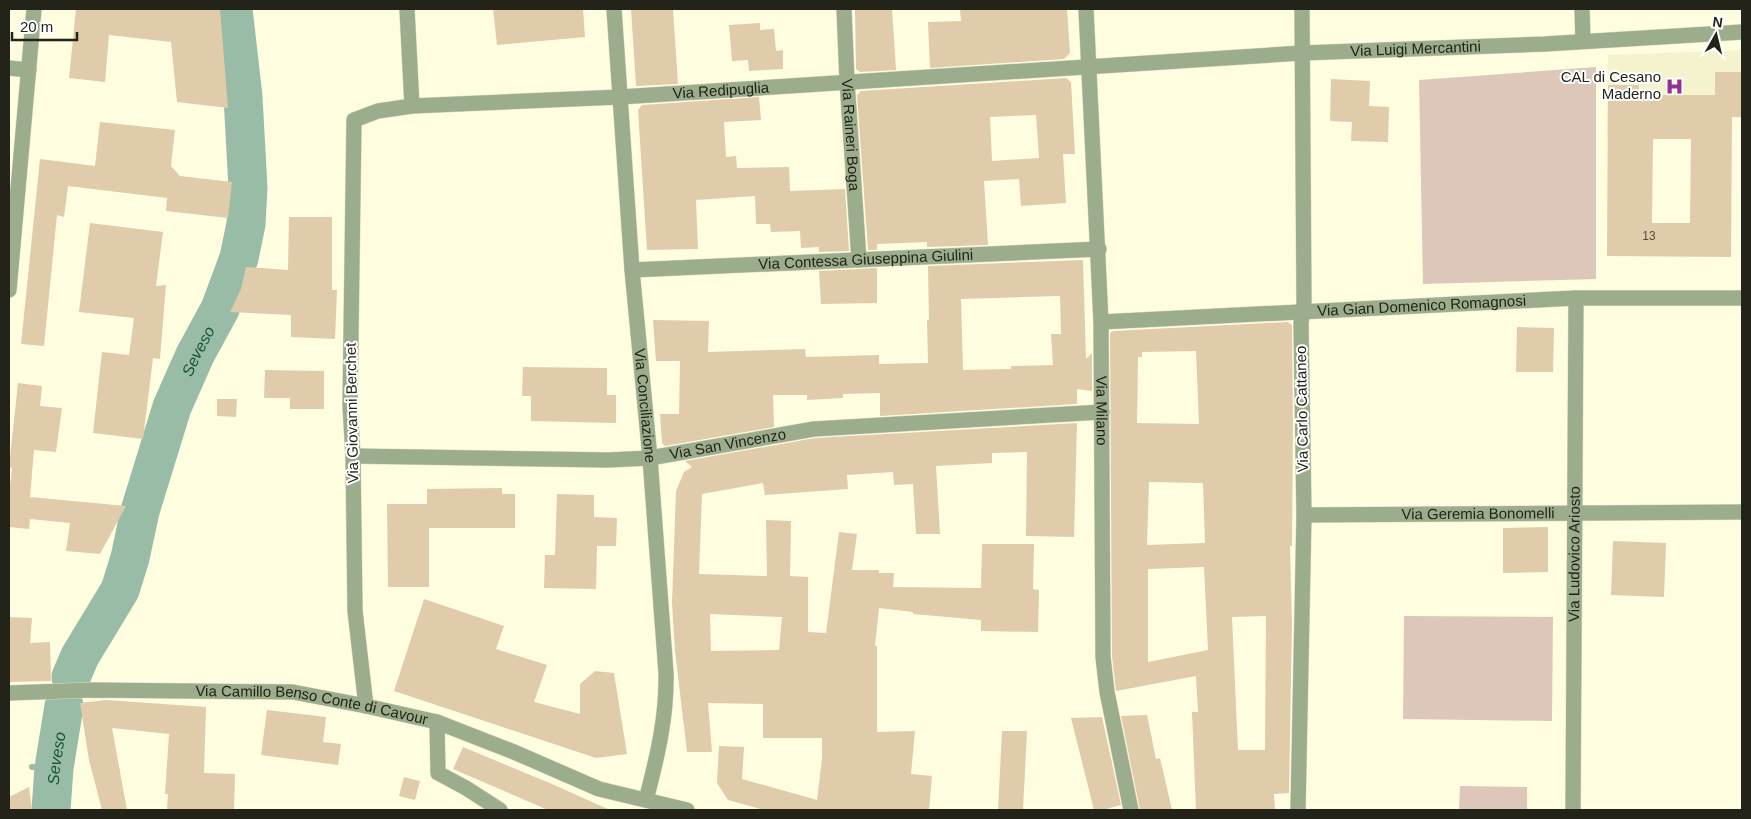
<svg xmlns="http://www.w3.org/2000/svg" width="1751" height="819" font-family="Helvetica,sans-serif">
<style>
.built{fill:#f5f3ce}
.green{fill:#ddc7bb}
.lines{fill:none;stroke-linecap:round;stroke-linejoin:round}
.stream{stroke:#99bca7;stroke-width:6}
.river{stroke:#99bca7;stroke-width:39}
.building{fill:#e0cbab;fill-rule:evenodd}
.street-casing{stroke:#dcdac0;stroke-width:16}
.street{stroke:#9bad8d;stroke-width:15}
.labels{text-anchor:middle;stroke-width:4;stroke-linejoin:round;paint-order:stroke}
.number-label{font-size:12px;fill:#534d3e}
.street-label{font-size:15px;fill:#242319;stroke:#fff}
.poi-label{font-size:15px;fill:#242319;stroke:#fff;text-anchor:end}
.water-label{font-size:16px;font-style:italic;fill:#185436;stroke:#fff}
</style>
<rect width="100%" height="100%" fill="#fffde0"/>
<path class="built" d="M 1742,50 L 1742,117 L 1717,117 L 1717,139 L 1607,138 L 1608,55 Z"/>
<path class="green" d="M 1596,67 L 1596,279 L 1423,284 L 1419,80 Z
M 1404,616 L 1553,617 L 1552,721 L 1403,719 Z
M 1460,786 L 1527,787 L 1527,810 L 1459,810 Z"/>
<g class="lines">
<path class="stream" d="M 32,767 L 54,768"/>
<g class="river">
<path id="s1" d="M 71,677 L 80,656 L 120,590 L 130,558 L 140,511 L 172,407 L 195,355 L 220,309 L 239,258 L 246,224 L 248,188 L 243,97 L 233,9"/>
<path id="s2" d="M 51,810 L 54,768 L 64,706"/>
</g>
</g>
<path class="building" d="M 76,9 L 220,9 L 228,108 L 177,102 L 171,42 L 109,35 L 105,82 L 69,78 Z
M 493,9 L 583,9 L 585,37 L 497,45 Z
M 631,9 L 673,9 L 678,84 L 636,86 Z
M 855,9 L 892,9 L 896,70 L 860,72 L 856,69 Z
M 960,9 L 1067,9 L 1070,53 L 1064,59 L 930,68 L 928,22 L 961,21 Z
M 760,23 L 760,30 L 774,29 L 776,51 L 783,50 L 783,69 L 749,71 L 748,60 L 732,61 L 729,25 Z
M 1715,72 L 1742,72 L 1742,117 L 1732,117 L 1731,257 L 1607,256 L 1608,85 L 1639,85 L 1639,95 L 1715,95 ZM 1653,139 L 1691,139 L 1690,223 L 1652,223 Z
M 1066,78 L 1071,82 L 1075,154 L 1063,154 L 1066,203 L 1021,206 L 1019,179 L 984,181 L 988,245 L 927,247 L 927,242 L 877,244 L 877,250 L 868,250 L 857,95 L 861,91 ZM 1036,115 L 1039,158 L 992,161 L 990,117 Z
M 1331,79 L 1370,81 L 1369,106 L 1389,107 L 1388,142 L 1351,141 L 1352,122 L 1330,121 Z
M 759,97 L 761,120 L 724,122 L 726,157 L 736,156 L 737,168 L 789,167 L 790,191 L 845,189 L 849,251 L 819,252 L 819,247 L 801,248 L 800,231 L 771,232 L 770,224 L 756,224 L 755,196 L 696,200 L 698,249 L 647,250 L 638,110 L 642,105 Z
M 100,122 L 175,130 L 171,166 L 180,176 L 232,182 L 228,218 L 166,211 L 167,198 L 68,186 L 64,217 L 57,215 L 44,346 L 21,344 L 40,159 L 95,166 Z
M 289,217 L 332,217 L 332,290 L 337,290 L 335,339 L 291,337 L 291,315 L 230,312 L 241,289 L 246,267 L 288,270 Z
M 90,223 L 163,232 L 156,286 L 166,285 L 160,359 L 153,358 L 143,439 L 93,433 L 102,352 L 129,355 L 134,318 L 79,312 Z
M 1083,260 L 1086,359 L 1092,353 L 1092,391 L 1077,389 L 1077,404 L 880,416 L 880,393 L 843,394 L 843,398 L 807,400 L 807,395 L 773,395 L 774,427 L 665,446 L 662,443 L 660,414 L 679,414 L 680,361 L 656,361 L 653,320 L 709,321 L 708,352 L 805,349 L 806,357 L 879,355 L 879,364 L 928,363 L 927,320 L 929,320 L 928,266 ZM 1060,296 L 1061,334 L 1051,334 L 1053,365 L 1011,366 L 1011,369 L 963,370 L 961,299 Z
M 877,268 L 877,303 L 821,304 L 819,271 Z
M 1288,322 L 1292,325 L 1293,425 L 1292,546 L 1290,546 L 1292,622 L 1289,793 L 1274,794 L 1275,810 L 1196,810 L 1192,712 L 1198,712 L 1196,676 L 1116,691 L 1112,656 L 1110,333 L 1113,331 ZM 1196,351 L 1199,424 L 1137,423 L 1138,357 L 1142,357 L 1142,352 ZM 1149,482 L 1203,483 L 1205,543 L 1147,545 ZM 1204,567 L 1208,650 L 1148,662 L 1148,569 ZM 1266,616 L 1265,750 L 1238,750 L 1232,617 Z
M 1517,327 L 1554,328 L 1553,372 L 1516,372 Z
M 523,367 L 607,368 L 607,395 L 616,395 L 616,423 L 531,421 L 531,396 L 522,396 Z
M 265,370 L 324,371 L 324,409 L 290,409 L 290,398 L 264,398 Z
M 18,383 L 42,386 L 40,406 L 62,408 L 56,452 L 34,450 L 30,497 L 126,506 L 100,554 L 66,551 L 70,523 L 30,519 L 29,529 L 9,527 L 9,496 L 12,468 L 9,467 Z
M 217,399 L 237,399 L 236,417 L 217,416 Z
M 1077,423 L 1074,537 L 1026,536 L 1027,452 L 992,453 L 992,463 L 936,466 L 940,534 L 916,534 L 913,484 L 894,485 L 893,472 L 847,475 L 848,489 L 765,495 L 763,483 L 702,494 L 699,574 L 767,576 L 766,520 L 791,521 L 790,576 L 808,577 L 808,632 L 826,633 L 839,532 L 857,534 L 852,570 L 879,570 L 879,573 L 894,573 L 893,587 L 981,588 L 982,544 L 1034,544 L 1033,589 L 1039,590 L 1038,632 L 981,631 L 981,620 L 913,614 L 913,612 L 879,608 L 875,646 L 877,646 L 877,732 L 915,731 L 911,774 L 932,776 L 929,810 L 764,810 L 728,800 L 717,783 L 719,746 L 744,747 L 742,779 L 817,800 L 822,759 L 822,738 L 763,738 L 763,704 L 708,703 L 712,752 L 687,752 L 675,651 L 672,603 L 676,491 L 684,472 L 692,467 L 685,461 L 815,438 ZM 710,614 L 782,617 L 779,650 L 711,651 Z
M 502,488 L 502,494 L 515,494 L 515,528 L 429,528 L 429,587 L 388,587 L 387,504 L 427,504 L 427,489 Z
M 557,494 L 594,495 L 594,517 L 617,518 L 616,546 L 597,546 L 596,589 L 544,588 L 545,555 L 555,555 Z
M 1548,527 L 1548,572 L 1503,573 L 1503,528 Z
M 1613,541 L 1666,543 L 1664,597 L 1611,595 Z
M 424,599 L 504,626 L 496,649 L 547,665 L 534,702 L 580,714 L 580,684 L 595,671 L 614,673 L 627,754 L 596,758 L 394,691 Z
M 9,617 L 32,618 L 30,643 L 50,642 L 51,681 L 9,682 Z
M 106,700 L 206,707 L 204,773 L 235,774 L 234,810 L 167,810 L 168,794 L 165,794 L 169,734 L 112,728 L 127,810 L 102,810 L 89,760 L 80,703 Z
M 267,710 L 326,717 L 323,742 L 341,744 L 338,765 L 261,755 Z
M 1147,715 L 1156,759 L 1160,758 L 1172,810 L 1140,810 L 1121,716 Z
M 1102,717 L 1121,805 L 1102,810 L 1094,810 L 1071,718 Z
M 1002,731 L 1027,731 L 1023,810 L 998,810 Z
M 463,747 L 552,784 L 610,810 L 548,810 L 453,769 Z
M 404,777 L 420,781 L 415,800 L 399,796 Z
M 29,787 L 32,810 L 9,810 L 9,797 Z"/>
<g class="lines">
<defs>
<g id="street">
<path d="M 407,9 L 412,106"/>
<path id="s3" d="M 614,9 L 632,270 L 650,458 L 666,673 C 667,717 657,758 646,800"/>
<path id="s4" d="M 844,9 L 847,81 L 859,260"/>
<path id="s5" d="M 1086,9 L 1101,322 L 1103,657 L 1107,692 L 1131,810"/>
<path d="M 1582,9 L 1583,41"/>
<path d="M 9,68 L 29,70"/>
<path id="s6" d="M 632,270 L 1099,249"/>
<path d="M 9,290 L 34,9"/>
<path id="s7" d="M 1101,322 L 1576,298 L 1742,298"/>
<path id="s8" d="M 353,456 L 608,460 L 650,458 L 814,429 L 1102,412"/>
<path id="s9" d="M 1304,515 L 1742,512"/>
<path id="s10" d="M 9,693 L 92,690 L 293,692 L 366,706 L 437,722 L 514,752 L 599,789 L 687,810"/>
<path id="s11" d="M 366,706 L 355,611 L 353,456 L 350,405 L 354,120 L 378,111 L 412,106 L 620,97 L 1302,53 L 1545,44 L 1742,32"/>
<path d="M 437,722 L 438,773 L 466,788 L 500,810"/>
<path d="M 1298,810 L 1304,515 L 1301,323 L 1304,304 L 1302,9"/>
<path id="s12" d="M 1573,810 L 1576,298"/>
</g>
</defs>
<use href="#street" class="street-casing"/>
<use href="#street" class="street"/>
</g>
<defs>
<symbol id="hospital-bare" viewBox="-9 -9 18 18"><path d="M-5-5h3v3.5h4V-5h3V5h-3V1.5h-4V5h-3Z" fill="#972e91" stroke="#fff" stroke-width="2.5" paint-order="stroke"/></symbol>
</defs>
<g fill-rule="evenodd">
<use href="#hospital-bare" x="1662" y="74" width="25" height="25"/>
</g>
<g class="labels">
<g class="number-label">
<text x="1649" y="240">13</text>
</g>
<g class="street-label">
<text dy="5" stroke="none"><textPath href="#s11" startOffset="1652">Via Luigi Mercantini</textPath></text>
<text dy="5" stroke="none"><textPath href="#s11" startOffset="956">Via Redipuglia</textPath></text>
<text dy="5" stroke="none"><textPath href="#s4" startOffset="126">Via Raineri Boga</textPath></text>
<text dy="5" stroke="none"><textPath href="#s6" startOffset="234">Via Contessa Giuseppina Giulini</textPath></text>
<text dy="5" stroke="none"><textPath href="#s7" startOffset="321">Via Gian Domenico Romagnosi</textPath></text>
<text dy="5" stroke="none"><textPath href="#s3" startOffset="398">Via Conciliazione</textPath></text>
<text transform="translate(1302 409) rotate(-91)" y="5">Via Carlo Cattaneo</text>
<text dy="5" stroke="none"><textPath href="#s5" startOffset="402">Via Milano</textPath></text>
<text transform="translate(352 413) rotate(-91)" y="5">Via Giovanni Berchet</text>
<text dy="5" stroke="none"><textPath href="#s8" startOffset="376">Via San Vincenzo</textPath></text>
<text dy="5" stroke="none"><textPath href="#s9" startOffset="174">Via Geremia Bonomelli</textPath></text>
<text dy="5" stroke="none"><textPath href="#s12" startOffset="256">Via Ludovico Ariosto</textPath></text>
<text dy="5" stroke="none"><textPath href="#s10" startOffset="304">Via Camillo Benso Conte di Cavour</textPath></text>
</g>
<g class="poi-label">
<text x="1661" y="82">CAL di Cesano<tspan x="1661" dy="17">Maderno</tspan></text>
</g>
<g class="water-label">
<text dy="6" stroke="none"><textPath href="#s1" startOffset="352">Seveso</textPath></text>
<text dy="6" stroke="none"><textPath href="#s2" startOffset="52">Seveso</textPath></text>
</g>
</g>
<rect width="1751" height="819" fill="none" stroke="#242319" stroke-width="20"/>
<g transform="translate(1716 35) rotate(8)" stroke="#ffffff" stroke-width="4" paint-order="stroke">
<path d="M0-4L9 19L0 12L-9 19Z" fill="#242319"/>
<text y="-8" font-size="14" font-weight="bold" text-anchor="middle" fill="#242319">N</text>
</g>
<path d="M12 32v8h65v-8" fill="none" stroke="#242319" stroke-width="2.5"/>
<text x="20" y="32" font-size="15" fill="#242319" stroke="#ffffff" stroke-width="4" paint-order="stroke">20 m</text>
</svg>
